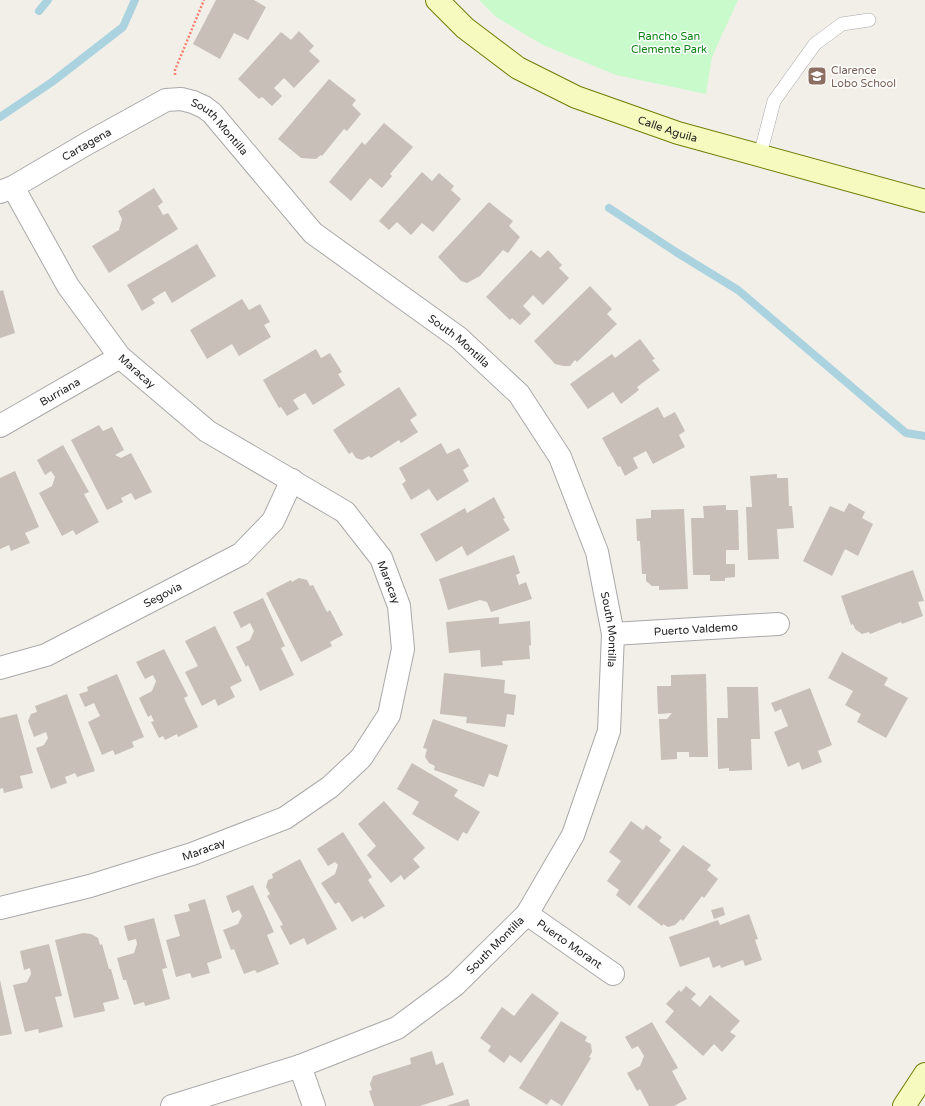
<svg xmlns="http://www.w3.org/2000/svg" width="925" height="1106" font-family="'Varela Round',sans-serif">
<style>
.park{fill:#c8facc}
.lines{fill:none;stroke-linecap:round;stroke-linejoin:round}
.stream{stroke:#aad3df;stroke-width:8}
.building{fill:#c7bfb8}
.lane-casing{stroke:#a9a9a9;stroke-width:14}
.street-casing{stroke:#a9a9a9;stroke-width:24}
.secondary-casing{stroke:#707d05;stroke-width:24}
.path{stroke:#fa8072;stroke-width:2.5;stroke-dasharray:2 2;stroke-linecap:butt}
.lane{stroke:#fff;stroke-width:13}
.street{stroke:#fff;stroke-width:22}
.secondary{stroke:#f7fabf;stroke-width:22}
.labels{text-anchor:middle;stroke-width:3;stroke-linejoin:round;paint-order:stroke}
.park-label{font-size:11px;fill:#0c8416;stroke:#fff}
.education-label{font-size:11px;fill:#785e54;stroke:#fff;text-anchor:start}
.street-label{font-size:11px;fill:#222;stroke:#fff}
</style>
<rect width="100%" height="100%" fill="#f2efe9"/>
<path class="park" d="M 479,0 L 738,0 L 712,57 L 706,94 L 616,75 L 543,45 L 496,17 Z"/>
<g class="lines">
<path class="stream" d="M 39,11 L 48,0
M 0,117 L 52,82 L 123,27 L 135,0
M 609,208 L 676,252 L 738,290 L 906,433 L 925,436"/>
</g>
<path class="building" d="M 216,0 L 254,0 L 266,7 L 248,40 L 234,33 L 220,59 L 193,44 Z
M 299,31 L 314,46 L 309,51 L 320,61 L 294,88 L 284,78 L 274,88 L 282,96 L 272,106 L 262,97 L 259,99 L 238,79 L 281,32 L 291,40 Z
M 329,79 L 356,100 L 352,105 L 361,114 L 347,131 L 344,129 L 322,156 L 321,155 L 316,159 L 301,158 L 278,139 Z
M 384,123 L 413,147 L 390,174 L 392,176 L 382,188 L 370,178 L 351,201 L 329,182 L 362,142 L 365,145 Z
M 422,172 L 432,181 L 439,173 L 454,186 L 451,190 L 461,199 L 433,232 L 422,223 L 411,235 L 397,222 L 389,230 L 379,221 Z
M 154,188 L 163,202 L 158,206 L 163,215 L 168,213 L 178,229 L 109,273 L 92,246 L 119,230 L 122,219 L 118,211 Z
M 489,202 L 513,221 L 509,226 L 520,237 L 508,253 L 503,250 L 480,276 L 467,283 L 461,281 L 438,257 Z
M 197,244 L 216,276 L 172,303 L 165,291 L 152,299 L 155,303 L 142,311 L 127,285 Z
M 531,250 L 540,258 L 548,250 L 562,265 L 559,268 L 569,278 L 543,305 L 533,295 L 523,306 L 531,314 L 520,325 L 512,318 L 510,320 L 486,297 Z
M 590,286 L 612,309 L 607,314 L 617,324 L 577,362 L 575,360 L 570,366 L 563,366 L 555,364 L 534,341 Z
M 3,290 L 15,333 L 0,338 L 0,291 Z
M 242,299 L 249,310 L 260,304 L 270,322 L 264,325 L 271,337 L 239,356 L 232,344 L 207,359 L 190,330 Z
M 640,339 L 655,359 L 652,360 L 660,370 L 637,387 L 639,390 L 621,404 L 613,392 L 588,409 L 570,384 L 612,354 L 615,358 Z
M 316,349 L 321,358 L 330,353 L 342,372 L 338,374 L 345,385 L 313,405 L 305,393 L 293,400 L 299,409 L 287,416 L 281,407 L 279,408 L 263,380 Z
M 399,387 L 417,415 L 410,420 L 418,432 L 401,443 L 399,440 L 371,458 L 369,456 L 362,460 L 356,458 L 352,452 L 349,454 L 333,430 Z
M 658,407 L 664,418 L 675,412 L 685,431 L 679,435 L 685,447 L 653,464 L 646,451 L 633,458 L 638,468 L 625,476 L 620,466 L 618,467 L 602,438 Z
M 99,425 L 103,431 L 112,427 L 124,450 L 115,455 L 121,458 L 131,453 L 152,492 L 135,500 L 131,493 L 121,498 L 123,502 L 107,510 L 71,440 Z
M 441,443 L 447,454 L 459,448 L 469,466 L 463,470 L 469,481 L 437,501 L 429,489 L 411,500 L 402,484 L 406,481 L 399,468 Z
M 63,445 L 89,492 L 84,494 L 99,522 L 76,535 L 73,530 L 62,536 L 39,493 L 52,486 L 55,477 L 51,471 L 45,475 L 37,460 Z
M 15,471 L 39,527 L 25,533 L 30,543 L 11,551 L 9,545 L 0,549 L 0,478 Z
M 777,474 L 777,478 L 788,478 L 789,506 L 792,506 L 794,528 L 777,529 L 779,559 L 748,560 L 746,507 L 752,507 L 750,476 Z
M 494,497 L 505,518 L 503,519 L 510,530 L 467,556 L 462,546 L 436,562 L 420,534 L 465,508 L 467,513 Z
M 849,503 L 865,512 L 862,518 L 873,524 L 858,556 L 845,549 L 832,576 L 803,561 L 830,506 L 844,512 Z
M 726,505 L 726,510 L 738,510 L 739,550 L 726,550 L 726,564 L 735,564 L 735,577 L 725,578 L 725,581 L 710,581 L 710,575 L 693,575 L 691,518 L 704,518 L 703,506 Z
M 684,509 L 688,589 L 659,590 L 659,586 L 652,586 L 646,581 L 646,574 L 642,574 L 640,541 L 637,541 L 636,519 L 651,518 L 651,510 Z
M 514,555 L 520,573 L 516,575 L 519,585 L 526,582 L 532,599 L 491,612 L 487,602 L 480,600 L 448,610 L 439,579 Z
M 913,570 L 924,601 L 918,602 L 923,616 L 902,624 L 901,622 L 870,634 L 869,632 L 862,634 L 855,629 L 853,624 L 851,625 L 841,596 Z
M 299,578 L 307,580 L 310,586 L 313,585 L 327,612 L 330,610 L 343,635 L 330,642 L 332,646 L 301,662 L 266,593 L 291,580 L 292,582 Z
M 263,598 L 285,646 L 281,648 L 294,675 L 260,691 L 248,665 L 246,667 L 236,647 L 250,640 L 254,631 L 250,623 L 241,628 L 233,612 Z
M 499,617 L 499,624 L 530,621 L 531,645 L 529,646 L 530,659 L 502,661 L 503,665 L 481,667 L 480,650 L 449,653 L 446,622 Z
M 215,626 L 242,681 L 230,687 L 235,697 L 218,706 L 215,699 L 202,706 L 185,672 L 198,666 L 185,641 Z
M 164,649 L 188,696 L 184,698 L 198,727 L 178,737 L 177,734 L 165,740 L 163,736 L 159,738 L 151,722 L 154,721 L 151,715 L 148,717 L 139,698 L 152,691 L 156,681 L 153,675 L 145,679 L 136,662 Z
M 842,652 L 888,678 L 884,685 L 908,698 L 886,738 L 857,722 L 861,714 L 845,705 L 853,691 L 828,678 Z
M 444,673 L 505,680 L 504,693 L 516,695 L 514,715 L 507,714 L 505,727 L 466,723 L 467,717 L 440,714 Z
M 117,674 L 144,737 L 132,742 L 134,747 L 115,755 L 113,750 L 102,755 L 88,722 L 100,716 L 94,703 L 85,707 L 79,694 L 88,691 L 87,687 Z
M 706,674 L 708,757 L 689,757 L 689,752 L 677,752 L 677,759 L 661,760 L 659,719 L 667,719 L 672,713 L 658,714 L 657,686 L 671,686 L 671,675 Z
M 727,687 L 758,687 L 760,739 L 751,739 L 752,770 L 729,771 L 729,768 L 718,769 L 717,718 L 728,718 Z
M 810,688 L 832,745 L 818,751 L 822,762 L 802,770 L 799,762 L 788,767 L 774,732 L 788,726 L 781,709 L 775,712 L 771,703 Z
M 67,694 L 95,771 L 77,777 L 75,773 L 65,777 L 67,783 L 51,789 L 36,748 L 44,745 L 48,738 L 46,732 L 34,737 L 28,721 L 31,714 L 37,712 L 35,706 Z
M 17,714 L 33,773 L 20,776 L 23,788 L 4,793 L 3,788 L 0,789 L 0,718 Z
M 433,719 L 508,745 L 498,777 L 489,774 L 484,787 L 434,770 L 435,766 L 429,763 L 425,757 L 427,749 L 423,748 Z
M 412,763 L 458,790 L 454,796 L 480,812 L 467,834 L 463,832 L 458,841 L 412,814 L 419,802 L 397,789 Z
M 384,801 L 425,848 L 413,859 L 420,867 L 404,880 L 401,875 L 391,883 L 367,855 L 376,846 L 358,824 Z
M 631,821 L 643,830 L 646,825 L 662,837 L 659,841 L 671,850 L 630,906 L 616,895 L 619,890 L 607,881 L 621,861 L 609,852 Z
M 343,832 L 372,877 L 368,880 L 385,906 L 364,919 L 362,916 L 352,922 L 339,902 L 335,904 L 321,883 L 335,874 L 338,865 L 335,862 L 328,866 L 317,849 Z
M 683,845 L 711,865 L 707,870 L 718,879 L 704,898 L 702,896 L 683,921 L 681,919 L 675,925 L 668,927 L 663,924 L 662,926 L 637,907 Z
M 300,859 L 337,929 L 307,945 L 304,938 L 290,945 L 280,926 L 283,925 L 267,896 L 270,894 L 266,887 L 268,880 L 273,878 L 272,874 Z
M 253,885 L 274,932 L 267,935 L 279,964 L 257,973 L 255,970 L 244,974 L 234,949 L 231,950 L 223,930 L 238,924 L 242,916 L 239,910 L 232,913 L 226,896 Z
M 205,899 L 222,958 L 207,963 L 210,973 L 192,978 L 190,973 L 176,977 L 166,940 L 180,936 L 174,915 L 190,911 L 188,904 Z
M 723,907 L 725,915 L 714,919 L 711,910 Z
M 749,914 L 758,939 L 755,940 L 762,960 L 745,966 L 743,960 L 721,968 L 720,965 L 713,968 L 709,957 L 680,967 L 669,937 L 718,920 L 720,925 Z
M 154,918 L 167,968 L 162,969 L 170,999 L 145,1006 L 144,1002 L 134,1005 L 126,980 L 123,980 L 117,958 L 134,953 L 137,944 L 136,939 L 128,941 L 124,926 Z
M 83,933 L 91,934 L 98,938 L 100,945 L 102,944 L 109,969 L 111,969 L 119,999 L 103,1003 L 105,1011 L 74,1018 L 55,940 Z
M 49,944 L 62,996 L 55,997 L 63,1027 L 39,1033 L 38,1029 L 25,1032 L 13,985 L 27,982 L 31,974 L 30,968 L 24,970 L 20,951 Z
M 0,980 L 12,1034 L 0,1036 Z
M 686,986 L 696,994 L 691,999 L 700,1007 L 710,995 L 740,1021 L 730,1032 L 736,1036 L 722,1052 L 714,1044 L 703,1056 L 665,1022 L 674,1011 L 666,1004 L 679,990 L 681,992 Z
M 532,993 L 559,1013 L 521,1063 L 510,1055 L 504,1063 L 488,1051 L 491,1046 L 480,1038 L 502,1007 L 514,1016 Z
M 561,1021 L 587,1037 L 585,1041 L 591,1044 L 592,1052 L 589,1057 L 591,1058 L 562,1106 L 551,1099 L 547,1105 L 519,1088 Z
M 652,1022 L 678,1068 L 672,1071 L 687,1099 L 674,1106 L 649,1106 L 640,1089 L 637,1091 L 627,1073 L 640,1066 L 644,1056 L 638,1046 L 632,1049 L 625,1037 Z
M 432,1051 L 436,1065 L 443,1062 L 454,1095 L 420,1106 L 374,1106 L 369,1091 L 372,1090 L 370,1084 L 373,1076 L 411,1064 L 410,1058 Z
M 468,1099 L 470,1106 L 446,1106 Z"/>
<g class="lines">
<defs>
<path id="lane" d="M 760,155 L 774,101 L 815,44 L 842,24 L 869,20"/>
<g id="street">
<path id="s1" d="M 0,192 L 13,187 L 88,143 L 166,100 L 181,99 L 193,102 L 204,107 L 212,113 L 313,233 L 459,338 L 519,394 L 560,457 L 597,552 L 613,634 L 609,731 L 573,835 L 527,914 L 455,985 L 397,1028 L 300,1066 L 172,1106"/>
<path id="s2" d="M 0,426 L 120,357"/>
<path id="s3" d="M 613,634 L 778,624"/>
<path id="s4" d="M 0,668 L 46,655 L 241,554 L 273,521 L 292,480"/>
<path id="s5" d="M 0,908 L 90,886 L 192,854 L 285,818 L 330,787 L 361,758 L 389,715 L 403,649 L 399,606 L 381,558 L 345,512 L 207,431 L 120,357 L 68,286 L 13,187"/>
<path id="s6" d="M 527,914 L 613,974"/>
<path d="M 300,1066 L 314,1106"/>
</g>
<g id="secondary">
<path id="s7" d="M 437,0 L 465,28 L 518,68 L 576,97 L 678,133 L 925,201"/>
<path d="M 904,1106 L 925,1074"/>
</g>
</defs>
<use href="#lane" class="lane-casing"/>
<use href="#street" class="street-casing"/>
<use href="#secondary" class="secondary-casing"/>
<path class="path" d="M 175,75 L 175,70 L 204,0"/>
<use href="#lane" class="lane"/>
<use href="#street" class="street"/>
<use href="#secondary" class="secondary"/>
</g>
<defs>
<symbol id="school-square" viewBox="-11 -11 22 22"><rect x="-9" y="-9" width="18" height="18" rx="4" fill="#8d6e63" stroke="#fff"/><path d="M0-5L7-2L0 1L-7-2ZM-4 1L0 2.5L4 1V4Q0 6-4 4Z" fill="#fff"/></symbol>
</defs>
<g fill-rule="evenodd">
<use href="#school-square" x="806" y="65" width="22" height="22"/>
</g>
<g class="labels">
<g class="park-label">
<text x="669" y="40">Rancho San<tspan x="669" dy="13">Clemente Park</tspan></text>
</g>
<g class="education-label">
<text x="831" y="74">Clarence<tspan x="831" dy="13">Lobo School</tspan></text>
</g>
<g class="street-label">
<text dy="4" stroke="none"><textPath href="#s7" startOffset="268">Calle Aguila</textPath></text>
<text dy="4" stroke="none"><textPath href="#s1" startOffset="254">South Montilla</textPath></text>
<text dy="4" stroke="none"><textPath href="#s1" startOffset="99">Cartagena</textPath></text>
<text dy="4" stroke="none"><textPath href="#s1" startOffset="578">South Montilla</textPath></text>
<text transform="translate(137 371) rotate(42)" y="4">Maracay</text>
<text dy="4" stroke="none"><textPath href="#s2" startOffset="69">Burriana</textPath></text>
<text transform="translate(389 582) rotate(69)" y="4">Maracay</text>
<text dy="4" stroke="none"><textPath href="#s4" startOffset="179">Segovia</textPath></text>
<text dy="4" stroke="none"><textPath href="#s3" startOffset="83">Puerto Valdemo</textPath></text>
<text dy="4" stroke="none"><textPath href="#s1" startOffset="914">South Montilla</textPath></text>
<text dy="4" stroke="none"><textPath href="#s5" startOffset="212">Maracay</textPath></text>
<text dy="4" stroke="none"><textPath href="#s6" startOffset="52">Puerto Morant</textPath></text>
<text transform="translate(495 945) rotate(-45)" y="4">South Montilla</text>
</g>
</g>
</svg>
